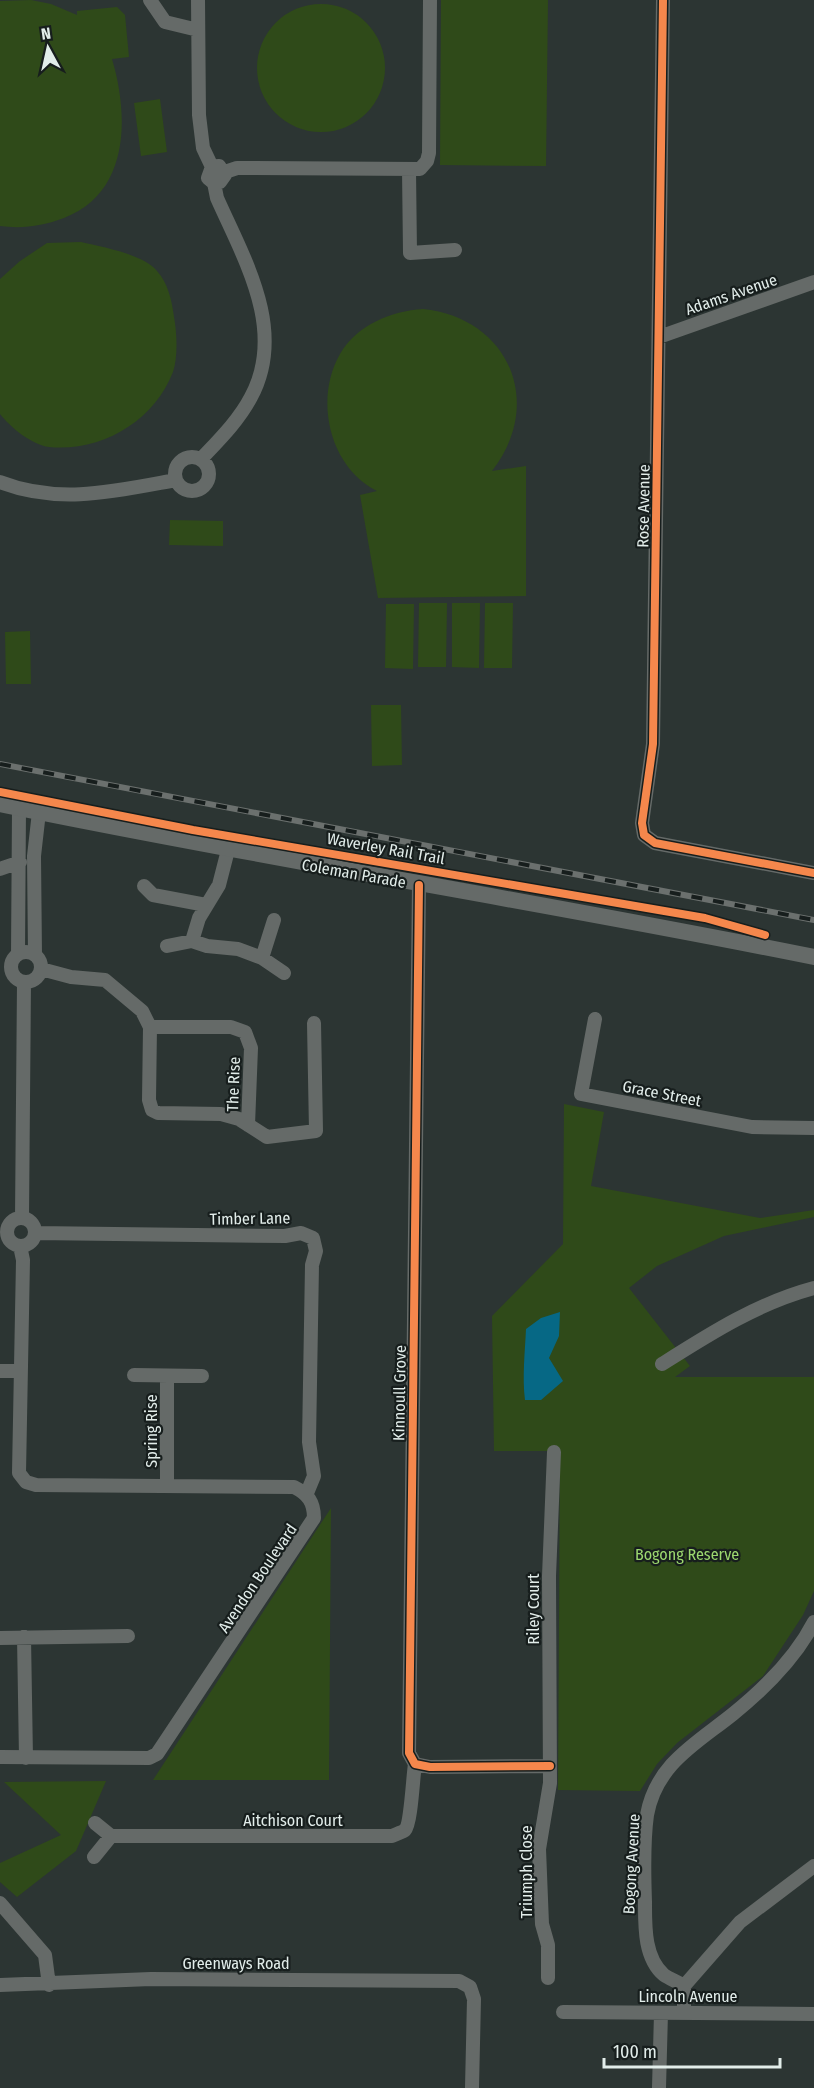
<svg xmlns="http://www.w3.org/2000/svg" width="814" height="2088" font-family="'Fira Sans Condensed',sans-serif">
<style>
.green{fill:#2f4a19}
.water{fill:#066885}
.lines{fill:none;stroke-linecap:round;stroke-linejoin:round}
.minor{stroke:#656a68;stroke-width:14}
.tertiary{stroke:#656a68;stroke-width:16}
.rail-casing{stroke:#6b706e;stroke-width:6}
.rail{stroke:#171e1d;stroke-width:4;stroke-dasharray:11;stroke-linecap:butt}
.cycleway-casing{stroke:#171e1d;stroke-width:11}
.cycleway{stroke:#f5874c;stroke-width:8}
.labels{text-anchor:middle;stroke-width:4.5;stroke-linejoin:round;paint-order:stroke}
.street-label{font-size:16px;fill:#e2edea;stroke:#171e1d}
.park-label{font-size:16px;fill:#9cd86f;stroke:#171e1d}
</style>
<rect width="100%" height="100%" fill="#2c3533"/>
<path class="green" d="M 31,0 L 51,4 L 77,15 L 77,11 L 117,7 L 125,15 L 129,57 L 112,59 C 129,116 130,193 64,218 C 43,226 22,229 0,226 L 0,1 Z
M 441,0 L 548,0 L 546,166 L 440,165 Z
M257 68a64 64 0 1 1 128 0a64 64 0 1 1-128 0Z
M 160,99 L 167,152 L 141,156 L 134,103 Z
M 81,242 C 102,247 143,254 157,271 C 168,283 172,301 174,317 C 177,333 178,357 173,372 C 154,421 102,452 49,447 C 32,445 10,427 0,414 L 0,279 L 20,261 L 47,243 Z
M 423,309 C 509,318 545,403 492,471 L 526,466 L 526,596 L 378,598 L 360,495 L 377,491 C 329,467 314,399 340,354 C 357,325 391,311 423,309 Z
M 170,520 L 223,521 L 223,546 L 169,545 Z
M 419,603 L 447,603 L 446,667 L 418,667 Z
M 452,603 L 480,603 L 479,668 L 452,667 Z
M 485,603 L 513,603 L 512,668 L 484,668 Z
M 386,604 L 414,604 L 413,669 L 385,668 Z
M 30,631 L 31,684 L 6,684 L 5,632 Z
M 371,705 L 401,705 L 402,765 L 372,766 Z
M 564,1104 L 604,1112 L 591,1186 L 760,1218 L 814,1210 L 814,1217 L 724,1236 L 657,1266 L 629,1288 L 690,1366 L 675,1377 L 814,1377 L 814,1591 L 803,1615 L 763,1676 L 677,1743 L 657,1764 L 640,1791 L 558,1790 L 560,1451 L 494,1451 L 492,1316 L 563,1244 Z
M 331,1508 L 329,1780 L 153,1780 Z
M 106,1781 L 76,1851 L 17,1897 L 0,1882 L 0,1863 L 61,1835 L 4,1782 Z"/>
<path class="water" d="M 560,1312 L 559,1336 L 549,1358 L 563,1381 L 541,1400 L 525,1400 C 522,1378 525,1351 526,1329 L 541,1318 Z"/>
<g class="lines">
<path class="minor" d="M 150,0 L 165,22 L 198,30
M 198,0 L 199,115 L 203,148 L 212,167 L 208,178 L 214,183 L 220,182 L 225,175 L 219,166 L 212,167
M 663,0 L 653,744 L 642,823 L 644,835 L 655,843 L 814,873
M 409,170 L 410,253 L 455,250
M 225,172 L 237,168 L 420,169 L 427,161 L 429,153 L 430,0
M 659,337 L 814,282
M175 474a17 17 0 1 1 34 0a17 17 0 1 1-34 0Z
M 202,458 C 220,439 239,420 251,397 C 287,330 244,259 217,198 L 214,183
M 0,482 C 59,505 116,491 176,480
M 0,869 L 20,862
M 419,885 L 409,1753 L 415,1764 L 430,1767 L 550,1766
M 144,886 L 153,895 L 206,905
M 192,941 L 199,918 L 219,885 L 228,850
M 167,946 L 192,941 L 207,946 L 238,949 L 262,958 L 284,973
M11 967a15 15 0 1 1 30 0a15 15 0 1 1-30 0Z
M 18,954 L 19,808
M 35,955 L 34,856 L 39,812
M 262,958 L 274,920
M 41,969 L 71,977 L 105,980 L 142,1011 L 150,1027 L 149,1100 L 152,1110 L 158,1113 L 221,1114 L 239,1119 L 267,1137 L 316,1131 L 314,1023
M 595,1019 L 581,1094 L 752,1127 L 814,1128
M 150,1027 L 231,1027 L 245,1032 L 251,1048 L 248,1125
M 22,1218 L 24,982
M7 1232a14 14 0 1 1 28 0a14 14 0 1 1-28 0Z
M 35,1233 L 285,1236 L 301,1233 L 313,1238 L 316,1251 L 312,1265 L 309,1442 L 314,1476 L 307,1493
M 662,1364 C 711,1333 758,1303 814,1288
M 0,1371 L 21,1371
M 134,1375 L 202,1376
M 167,1376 L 167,1486
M 24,1637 L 26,1758
M 0,1638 L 128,1636
M 0,1757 L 149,1758 L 157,1754 L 314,1518 C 314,1502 308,1494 294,1487 L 36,1485 L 26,1482 L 19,1473 L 23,1260 L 20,1246
M 111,1836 L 392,1836 C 396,1834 403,1832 405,1830 C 411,1824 413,1776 415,1764
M 94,1857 L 111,1836 L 95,1823
M 0,1903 L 45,1955 L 49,1985
M 548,1978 L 548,1945 L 542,1924 L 539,1849 L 550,1783 L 549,1576 L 554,1452
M 0,1985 L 151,1979 L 459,1981 L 470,1987 L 474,1999 L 472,2088
M 684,1986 L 740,1922 L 814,1866
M 563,2012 L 814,2014
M 684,2013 L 684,1986 C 678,1982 670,1979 664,1975 C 644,1958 645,1926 645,1902 C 644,1874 643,1843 647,1815 C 656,1764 697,1743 733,1714 C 764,1689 796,1657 814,1622
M 659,2088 L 661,2013"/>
<path class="tertiary" d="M 0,804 C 270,860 543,902 814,957"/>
<defs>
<path id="rail" d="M 0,764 L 814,920"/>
</defs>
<use href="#rail" class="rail-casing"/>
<use href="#rail" class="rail"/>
<defs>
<path id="cycleway" d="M 663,0 L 653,744 L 642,823 L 644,835 L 655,843 L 814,873
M 0,792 L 193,830 L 705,918 L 765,935
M 419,885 L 409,1753 L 415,1764 L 430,1767 L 550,1766"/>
</defs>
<use href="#cycleway" class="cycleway-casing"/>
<use href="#cycleway" class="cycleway"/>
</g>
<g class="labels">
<g class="street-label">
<text transform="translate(731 294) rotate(-19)" y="6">Adams Avenue</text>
<text transform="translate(643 506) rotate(-89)" y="6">Rose Avenue</text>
<text transform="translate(386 848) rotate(10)" y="6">Waverley Rail Trail</text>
<text transform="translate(354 873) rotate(10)" y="6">Coleman Parade</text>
<text transform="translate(233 1084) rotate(-88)" y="6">The Rise</text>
<text transform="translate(662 1093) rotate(11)" y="6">Grace Street</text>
<text transform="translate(250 1218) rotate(-1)" y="6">Timber Lane</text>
<text transform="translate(399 1393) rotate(-89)" y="6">Kinnoull Grove</text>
<text transform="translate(151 1431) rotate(-90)" y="6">Spring Rise</text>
<text transform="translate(257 1578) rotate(-56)" y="6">Avendon Boulevard</text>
<text transform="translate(533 1609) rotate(-90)" y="6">Riley Court</text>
<text x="293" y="1826">Aitchison Court</text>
<text transform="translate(631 1864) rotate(-87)" y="6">Bogong Avenue</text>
<text transform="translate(526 1872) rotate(-90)" y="6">Triumph Close</text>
<text x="236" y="1969">Greenways Road</text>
<text x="688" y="2002">Lincoln Avenue</text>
</g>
<g class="park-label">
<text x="687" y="1560">Bogong Reserve</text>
</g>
</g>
<g transform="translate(48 48) rotate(352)" stroke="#171e1d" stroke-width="4.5" paint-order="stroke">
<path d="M0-4.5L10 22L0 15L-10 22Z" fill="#e2edea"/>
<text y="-9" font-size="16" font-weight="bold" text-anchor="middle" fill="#e2edea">N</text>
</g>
<path d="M604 2058v9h176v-9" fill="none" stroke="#e2edea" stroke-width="3"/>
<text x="613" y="2058" font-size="18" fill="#e2edea" stroke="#171e1d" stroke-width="4.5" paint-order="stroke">100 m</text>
</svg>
